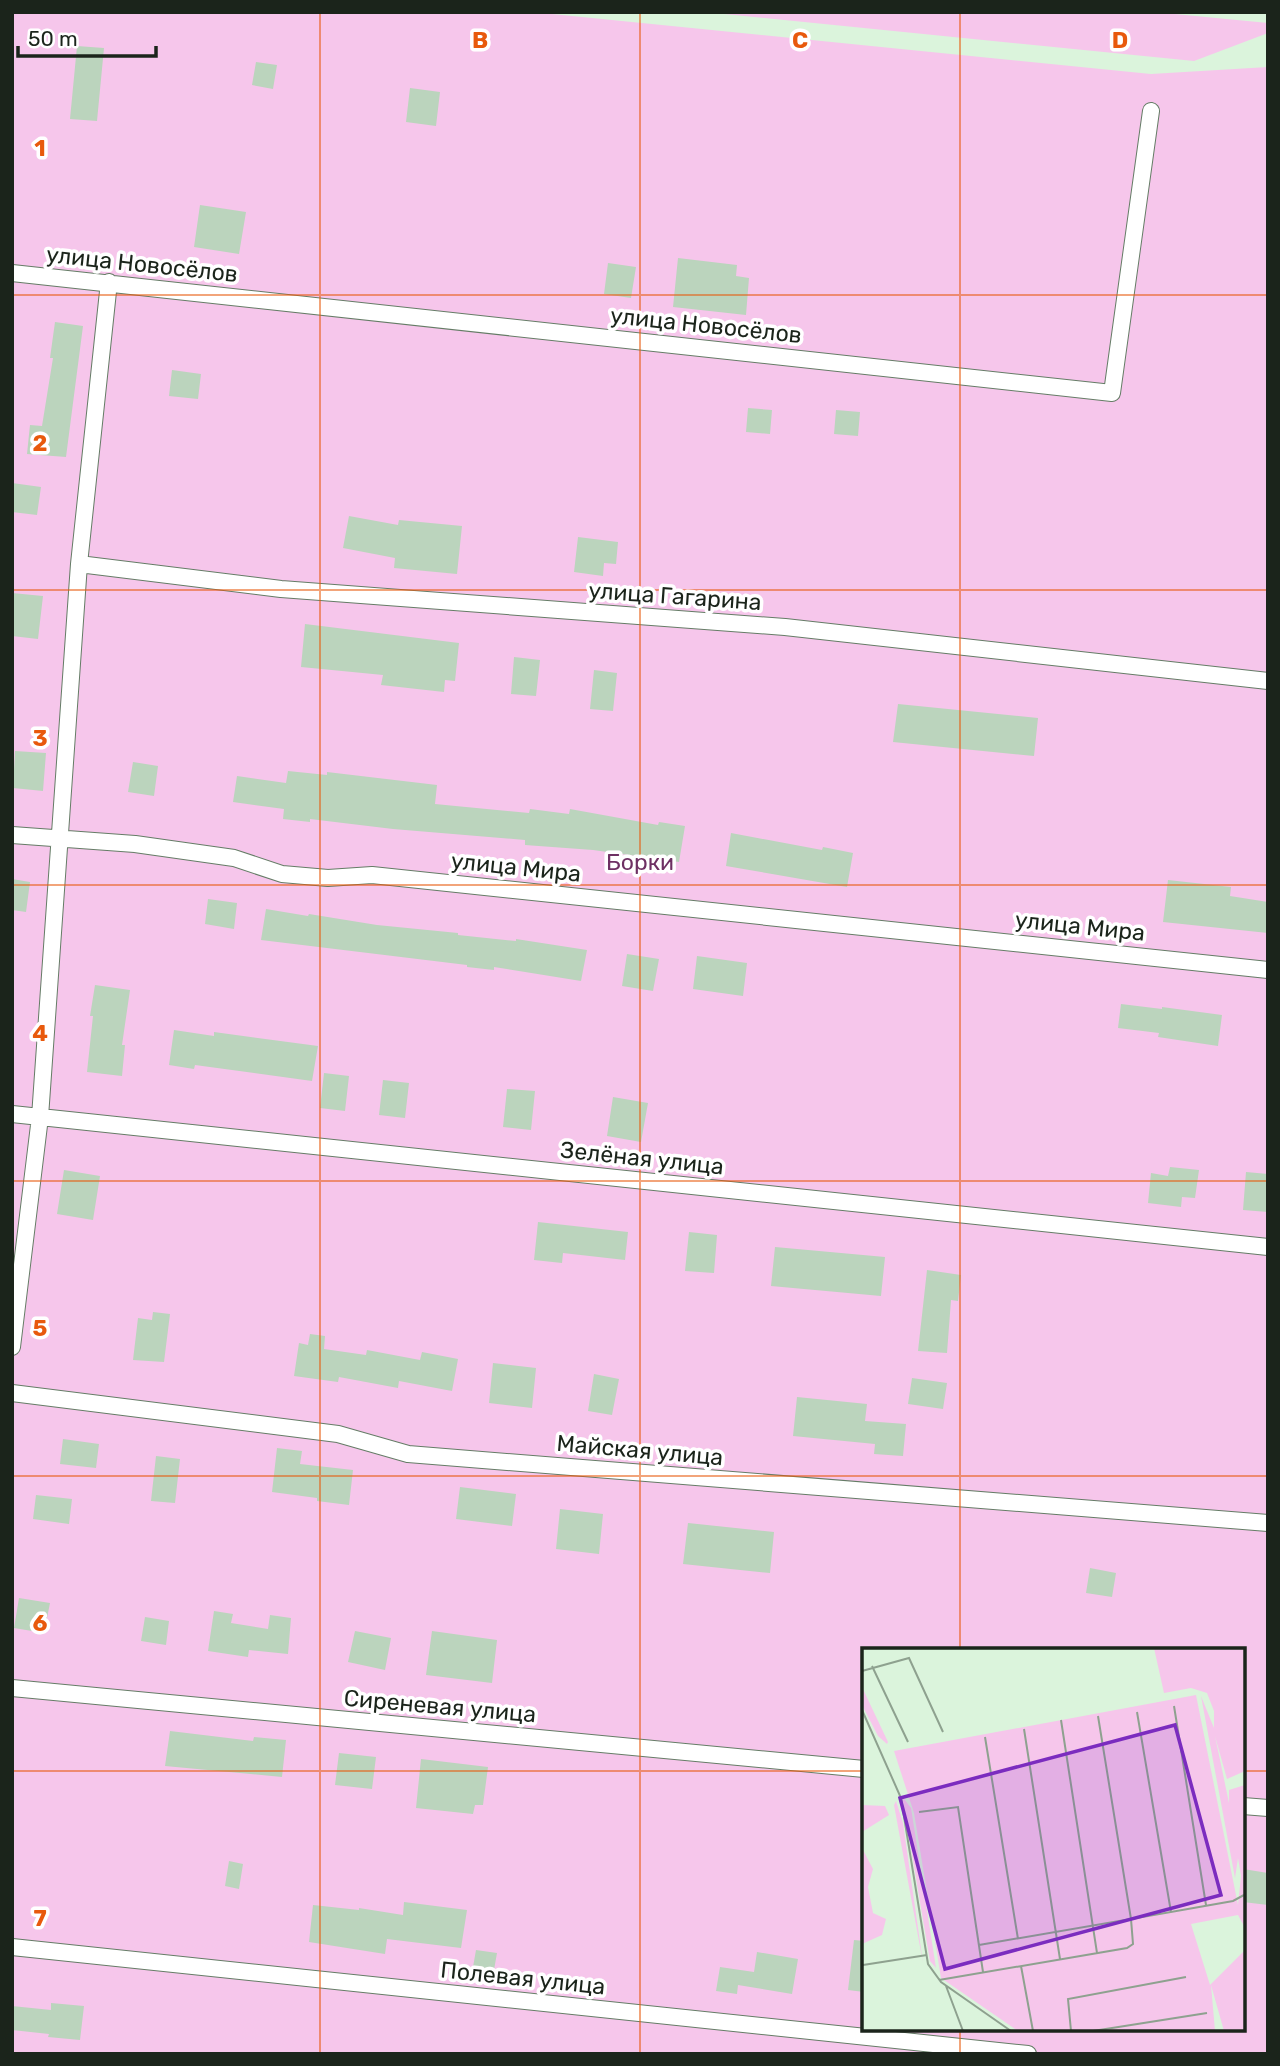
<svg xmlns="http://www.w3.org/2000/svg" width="1280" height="2066" font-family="Rubik,sans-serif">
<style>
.green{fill:#f6c6eb;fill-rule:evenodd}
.building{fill:#bbd4bd}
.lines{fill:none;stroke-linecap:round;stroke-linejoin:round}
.street-casing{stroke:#657c66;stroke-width:18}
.street{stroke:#fff;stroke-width:16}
.grid{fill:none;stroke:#e8590c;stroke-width:2;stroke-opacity:0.55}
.labels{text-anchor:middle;stroke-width:7;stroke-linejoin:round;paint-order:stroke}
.street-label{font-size:23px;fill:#1b241b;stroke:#fff}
.park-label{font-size:23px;fill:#6e3063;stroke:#fff}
.inset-road{fill:none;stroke:#8ea18f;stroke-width:2}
.view{fill:#7b2cbf;fill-opacity:0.15;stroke:#7b2cbf;stroke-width:3.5}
.inset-edge{fill:none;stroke:#1b241b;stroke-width:3.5}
.grid-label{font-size:23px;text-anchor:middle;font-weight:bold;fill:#e8590c;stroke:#fff;stroke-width:7;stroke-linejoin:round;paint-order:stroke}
</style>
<rect width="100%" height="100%" fill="#dbf4dc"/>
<path class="green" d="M 12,12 L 532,12 L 1151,74 L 1268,67 L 1268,2054 L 12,2054 ZM 864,1650 L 1243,1650 L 1243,2029 L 864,2029 Z
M 704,12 L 1154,12 L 1268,23 L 1268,33 L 1194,61 Z"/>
<path class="building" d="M 77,46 L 104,48 L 97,121 L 70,119 Z
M 256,62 L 277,65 L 273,89 L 252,85 Z
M 410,88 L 440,92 L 436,126 L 406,122 Z
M 200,205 L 246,212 L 239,254 L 194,247 Z
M 678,258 L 737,265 L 736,276 L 749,278 L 746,315 L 673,307 Z
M 608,263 L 636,267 L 631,298 L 604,294 Z
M 55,322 L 83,326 L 66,457 L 27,454 L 30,425 L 42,426 L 53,358 L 50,358 Z
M 172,370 L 201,374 L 198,399 L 169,396 Z
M 748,408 L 772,410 L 770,434 L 746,432 Z
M 836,410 L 860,412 L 858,436 L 834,434 Z
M 12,483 L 41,487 L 37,515 L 12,512 Z
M 349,516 L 398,525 L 399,520 L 462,526 L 457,574 L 394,568 L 395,558 L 343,548 Z
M 578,537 L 618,542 L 616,564 L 604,563 L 603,576 L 574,572 Z
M 12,593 L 43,596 L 38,639 L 12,636 Z
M 305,624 L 459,643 L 455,681 L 445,680 L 444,692 L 381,685 L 383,675 L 301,667 Z
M 514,657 L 540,660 L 536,696 L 511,694 Z
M 594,670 L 617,673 L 613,711 L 590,709 Z
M 898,704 L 1038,718 L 1034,756 L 893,742 Z
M 15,751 L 46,753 L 43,791 L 13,788 Z
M 133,762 L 158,766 L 154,796 L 128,792 Z
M 288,771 L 327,775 L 327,772 L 437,785 L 435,804 L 529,813 L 530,809 L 569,814 L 570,809 L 658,825 L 659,822 L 685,826 L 679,862 L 593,850 L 525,845 L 525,840 L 393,829 L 310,819 L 310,822 L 283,819 L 284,809 L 233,802 L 237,776 L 286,783 Z
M 731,833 L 822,850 L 823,847 L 853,853 L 847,887 L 726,866 Z
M 12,879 L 30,882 L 26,912 L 12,910 Z
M 1168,880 L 1231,887 L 1230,896 L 1268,902 L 1268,933 L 1163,922 Z
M 208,899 L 237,903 L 234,929 L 205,924 Z
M 266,909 L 308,916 L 309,914 L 377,925 L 458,933 L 458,935 L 516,941 L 516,939 L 587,950 L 581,981 L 494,967 L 494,970 L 467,967 L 467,965 L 261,940 Z
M 627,954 L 659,959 L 653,991 L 622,986 Z
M 697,956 L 747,963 L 743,996 L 693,989 Z
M 95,985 L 130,990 L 122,1045 L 125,1045 L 122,1076 L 87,1072 L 93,1016 L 90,1016 Z
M 1121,1004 L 1162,1009 L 1162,1007 L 1222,1015 L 1218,1046 L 1158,1037 L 1159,1033 L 1118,1028 Z
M 174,1030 L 214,1036 L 214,1032 L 318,1046 L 312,1081 L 195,1065 L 194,1069 L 169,1065 Z
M 324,1073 L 349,1076 L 345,1111 L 320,1108 Z
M 383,1080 L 409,1083 L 405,1118 L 379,1115 Z
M 507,1089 L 535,1091 L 531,1130 L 503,1127 Z
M 613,1097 L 648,1103 L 641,1142 L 607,1136 Z
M 1170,1167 L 1199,1170 L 1195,1198 L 1182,1197 L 1181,1207 L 1148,1203 L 1151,1173 L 1168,1176 Z
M 64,1170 L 100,1176 L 93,1220 L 57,1214 Z
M 1246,1172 L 1268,1174 L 1268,1212 L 1243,1210 Z
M 538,1222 L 628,1232 L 625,1260 L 563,1253 L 562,1263 L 534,1260 Z
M 689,1232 L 717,1235 L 714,1273 L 685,1271 Z
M 775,1247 L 885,1257 L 881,1296 L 771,1286 Z
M 927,1270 L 961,1275 L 958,1301 L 951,1300 L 947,1353 L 918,1351 Z
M 153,1312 L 170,1314 L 164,1362 L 133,1360 L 138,1318 L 152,1320 Z
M 310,1334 L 325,1336 L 324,1349 L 366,1355 L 367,1350 L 420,1360 L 422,1352 L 458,1359 L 452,1391 L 399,1381 L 398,1388 L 339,1377 L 338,1382 L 294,1376 L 299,1343 L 308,1345 Z
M 493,1363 L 536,1368 L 532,1408 L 489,1403 Z
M 594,1374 L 619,1379 L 612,1415 L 588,1411 Z
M 912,1378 L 947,1383 L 943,1409 L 908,1404 Z
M 797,1397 L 867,1404 L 865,1421 L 906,1424 L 903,1456 L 874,1454 L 875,1444 L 793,1436 Z
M 63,1439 L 99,1444 L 96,1468 L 60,1464 Z
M 277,1448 L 302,1451 L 300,1464 L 353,1470 L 349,1505 L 317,1501 L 317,1498 L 272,1492 Z
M 156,1456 L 180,1459 L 175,1503 L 151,1501 Z
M 460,1487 L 516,1494 L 512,1526 L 456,1519 Z
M 36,1495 L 72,1499 L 69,1524 L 33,1519 Z
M 560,1509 L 603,1514 L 599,1554 L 556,1549 Z
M 688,1523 L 774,1532 L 770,1573 L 683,1564 Z
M 1090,1568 L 1116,1573 L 1112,1597 L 1086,1593 Z
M 19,1598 L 50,1603 L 44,1633 L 14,1628 Z
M 214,1611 L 233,1614 L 231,1623 L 268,1629 L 270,1615 L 291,1618 L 288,1654 L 249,1650 L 248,1657 L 208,1651 Z
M 145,1617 L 169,1621 L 166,1645 L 141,1641 Z
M 355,1631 L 391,1638 L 385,1670 L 348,1662 Z
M 432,1631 L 497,1640 L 492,1683 L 426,1675 Z
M 170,1731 L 253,1741 L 254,1737 L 286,1740 L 282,1777 L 165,1766 Z
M 339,1753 L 376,1757 L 372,1789 L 335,1785 Z
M 421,1759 L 488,1767 L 483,1805 L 475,1805 L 473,1814 L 416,1808 Z
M 229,1861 L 243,1864 L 239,1889 L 225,1886 Z
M 1243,1869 L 1268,1873 L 1268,1905 L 1243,1902 Z
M 404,1902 L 467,1910 L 461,1948 L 387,1939 L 385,1954 L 309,1942 L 313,1905 L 359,1910 L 359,1908 L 403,1915 Z
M 854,1940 L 864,1941 L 864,1992 L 848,1990 Z
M 476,1950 L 497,1953 L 494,1970 L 473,1967 Z
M 757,1952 L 798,1959 L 792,1994 L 738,1985 L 737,1994 L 716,1991 L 720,1967 L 754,1972 Z
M 51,2003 L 84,2006 L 80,2040 L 48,2037 L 49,2034 L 12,2030 L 12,2006 L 51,2010 Z"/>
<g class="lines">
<defs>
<path id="street" d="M 12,273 L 1112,393 L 1151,111
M 79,564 L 281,589 L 785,627 L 1268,681
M 12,835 L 135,844 L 234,858 L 282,874 L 328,878 L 372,875 L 1268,970
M 12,1114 L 1268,1247
M 12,1347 L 40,1117 L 79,564 L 109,282
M 12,1393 L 338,1434 L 408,1454 L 1268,1523
M 12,1688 L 864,1769
M 1243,1806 L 1268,1808
M 12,1947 L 1028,2054"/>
</defs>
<use href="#street" class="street-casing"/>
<use href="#street" class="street"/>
</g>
<path class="grid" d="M 320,12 L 320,2054M 640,12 L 640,2054M 960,12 L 960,1650M 12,295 L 1268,295M 12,590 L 1268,590M 12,885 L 1268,885M 12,1181 L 1268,1181M 12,1476 L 1268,1476M 12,1771 L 864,1771M 1243,1771 L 1268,1771M 960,2029 L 960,2054"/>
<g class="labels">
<g class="street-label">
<text transform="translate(142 264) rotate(6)" y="8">улица Новосёлов</text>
<text transform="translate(706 325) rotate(6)" y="8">улица Новосёлов</text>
<text transform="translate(675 596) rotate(4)" y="8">улица Гагарина</text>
<text transform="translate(516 867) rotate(6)" y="8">улица Мира</text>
<text transform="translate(1080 926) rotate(6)" y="8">улица Мира</text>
<text transform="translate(642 1158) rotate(6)" y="8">Зелёная улица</text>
<text transform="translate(640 1450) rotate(5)" y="8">Майская улица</text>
<text transform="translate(440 1706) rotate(5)" y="8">Сиреневая улица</text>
<text transform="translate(523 1978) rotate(6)" y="8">Полевая улица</text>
</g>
<g class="park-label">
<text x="640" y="870">Борки</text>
</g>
</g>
<g transform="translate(862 1648)">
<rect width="383" height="383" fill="#dbf4dc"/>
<path d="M 292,0 L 383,0 L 383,123 L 365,131 L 353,88 L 367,155 L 367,142 L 383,137 L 383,280 L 376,267 L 329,276 L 348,337 L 383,302 L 383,383 L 362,383 L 349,337 L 353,383 L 156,383 L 79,330 L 52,165 L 32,103 L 334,47 L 376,257 L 379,228 L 376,210 L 373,230 L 339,48 L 352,80 L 352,63 L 345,45 L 329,40 L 302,45 ZM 0,39 L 26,94 L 25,96 L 16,88 L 0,57 ZM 40,148 L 49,160 L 74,320 L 68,313 ZM 34,153 L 41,175 L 61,315 L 32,157 ZM 0,157 L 23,158 L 27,167 L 0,184 ZM 0,200 L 11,221 L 6,239 L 11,265 L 24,271 L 20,287 L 0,296 Z" fill="#f6c6eb"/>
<path class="inset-road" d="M 10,18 L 46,94M 0,23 L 47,10 L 81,84M 312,58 L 344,257M 0,62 L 39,150 L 66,316 L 79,334 L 149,383M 275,64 L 309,264M 199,72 L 235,305M 162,81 L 198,311M 123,89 L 156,291M 57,164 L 96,159 L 121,324M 117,297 L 269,271 L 236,68M 1,317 L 65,307M 159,318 L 171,383M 77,332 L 265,300 L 271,296 L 269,271 L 371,253 L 382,247M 84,338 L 101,383M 209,383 L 206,351 L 324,329M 231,383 L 345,365"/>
<path class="view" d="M 313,77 L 359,247 L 83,321 L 38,150 Z"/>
<rect width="383" height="383" class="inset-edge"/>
</g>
<g class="grid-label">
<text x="480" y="48">B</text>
<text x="800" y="48">C</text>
<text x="1120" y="48">D</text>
<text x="40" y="156">1</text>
<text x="40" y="451">2</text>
<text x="40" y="746">3</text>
<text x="40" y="1041">4</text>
<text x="40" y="1336">5</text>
<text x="40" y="1631">6</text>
<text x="40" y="1926">7</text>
</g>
<rect width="1280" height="2066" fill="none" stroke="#1b241b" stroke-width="28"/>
<path d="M18 46v10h138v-10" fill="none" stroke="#1b241b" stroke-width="3.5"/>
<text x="28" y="46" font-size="21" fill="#1b241b" stroke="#ffffff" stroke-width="5" paint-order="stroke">50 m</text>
</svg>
